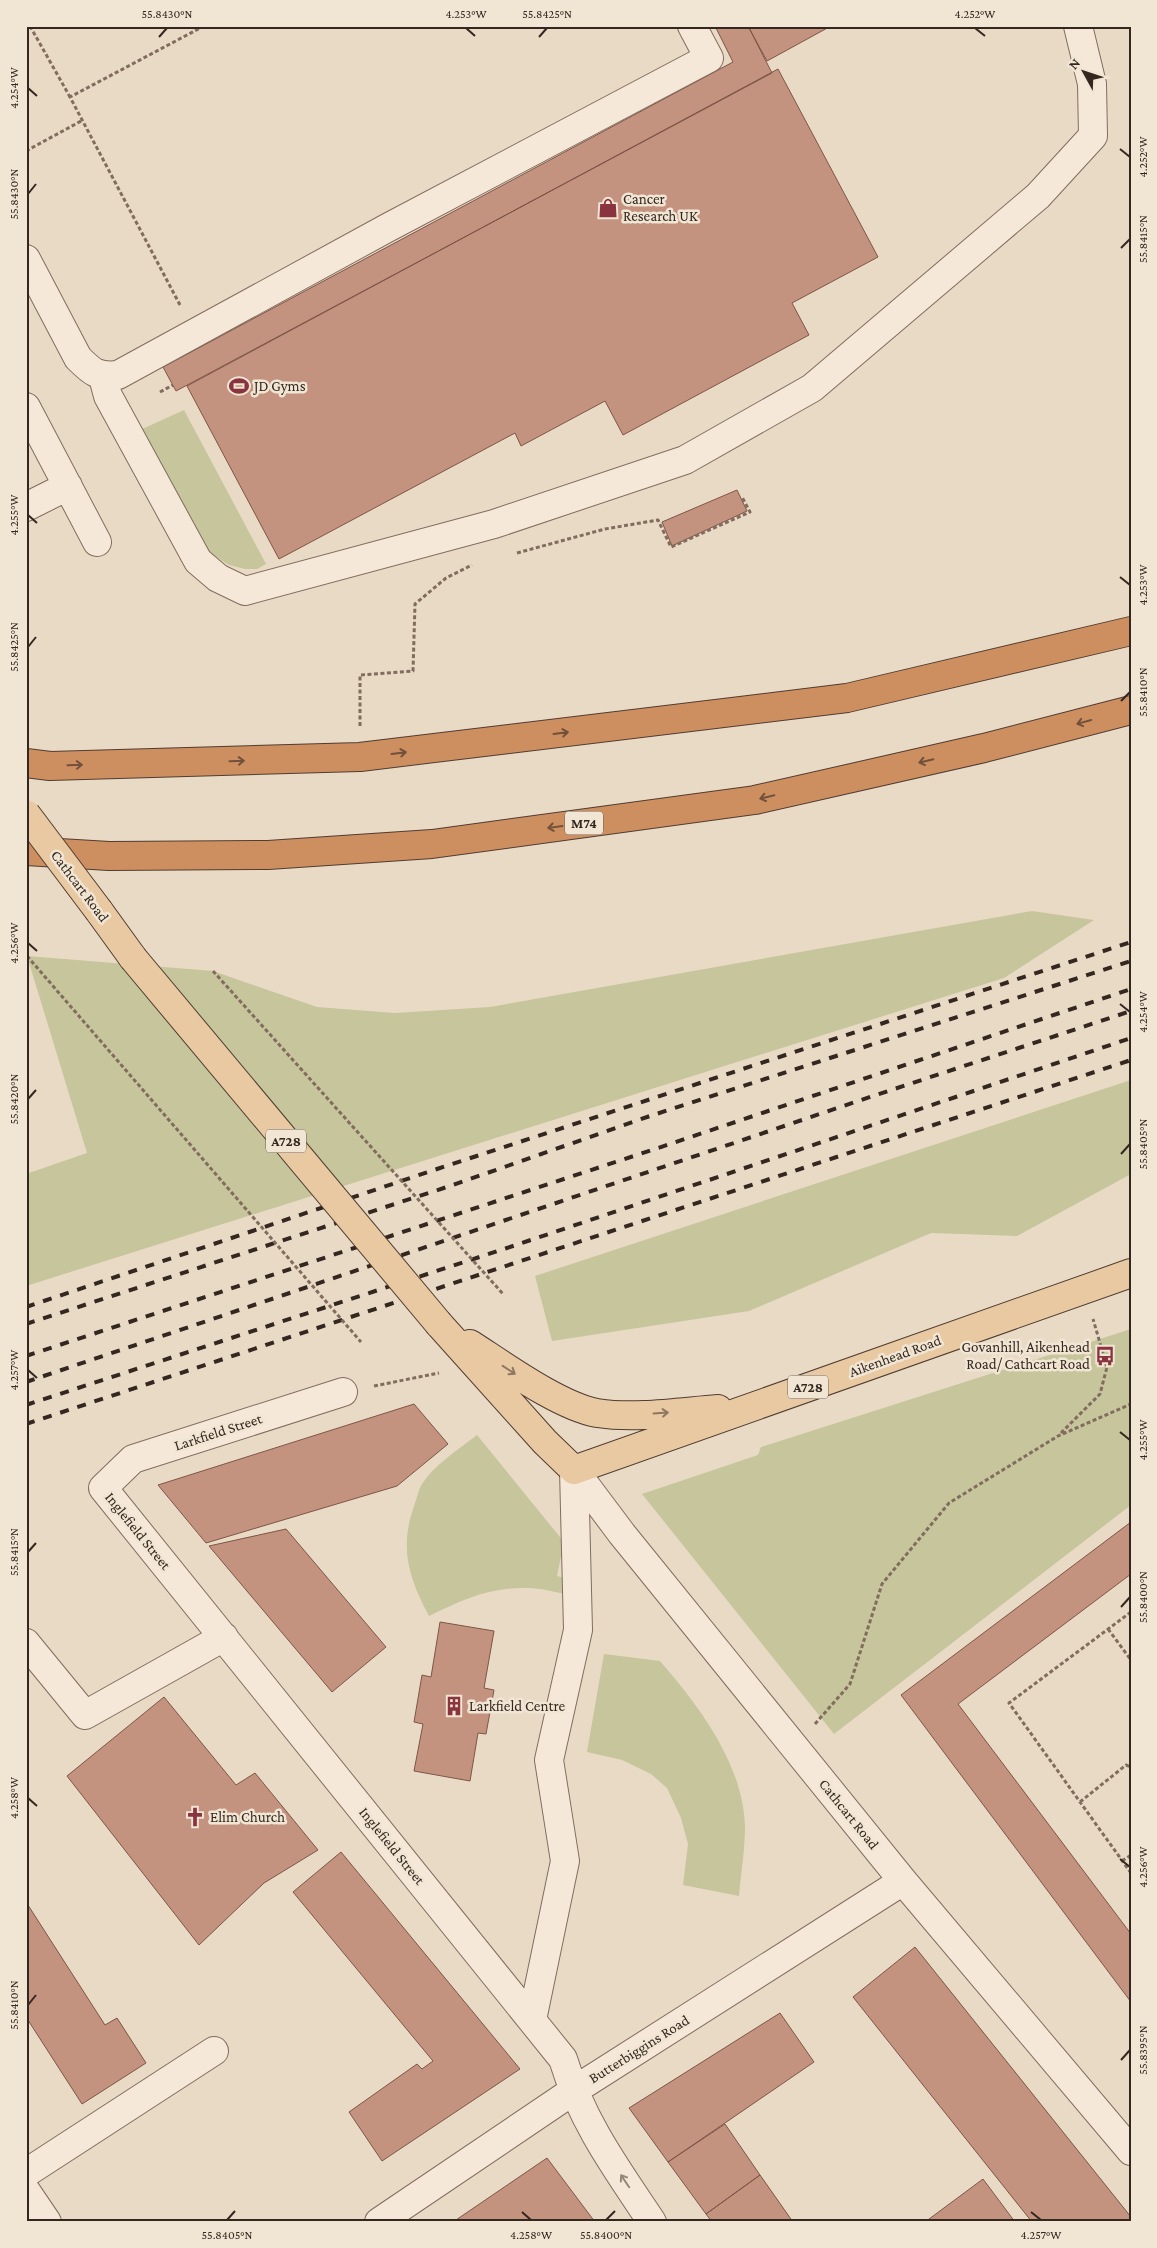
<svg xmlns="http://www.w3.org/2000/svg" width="1157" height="2248" font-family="'Crimson Pro',serif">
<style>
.green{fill:#c6c59b}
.building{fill:#c39380;stroke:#7e5546}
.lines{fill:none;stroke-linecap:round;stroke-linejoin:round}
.minor-casing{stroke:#826c5e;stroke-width:30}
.major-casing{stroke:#503c31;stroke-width:30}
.highway-casing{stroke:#503c31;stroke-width:30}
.path{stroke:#826c5e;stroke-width:3;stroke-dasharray:4 2.5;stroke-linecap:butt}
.minor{stroke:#f5e8d8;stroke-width:28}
.major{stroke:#e8c9a2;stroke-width:28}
.highway{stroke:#ce8f60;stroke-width:28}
.rail{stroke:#342720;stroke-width:4;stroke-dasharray:9 9;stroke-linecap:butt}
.major-bridge-casing{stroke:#503c31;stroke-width:30;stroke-linecap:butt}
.path-bridge{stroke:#826c5e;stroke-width:3;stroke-dasharray:4 2.5;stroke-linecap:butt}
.major-bridge{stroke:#e8c9a2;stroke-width:28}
.oneway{stroke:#72513a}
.oneway2{stroke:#8e7861}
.oneway3{stroke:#94887c}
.ticks{fill:none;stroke:#342720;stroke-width:2}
.labels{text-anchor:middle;stroke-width:5;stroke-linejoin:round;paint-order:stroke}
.shield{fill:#f1e5d4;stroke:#6d6056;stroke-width:1}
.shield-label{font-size:14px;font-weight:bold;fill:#342720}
.poi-label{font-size:15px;fill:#342720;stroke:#f1e5d4;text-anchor:start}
.street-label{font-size:15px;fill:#342720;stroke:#f1e5d4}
.neatline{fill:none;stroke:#342720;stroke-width:2}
.ticks-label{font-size:12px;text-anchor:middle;fill:#342720}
</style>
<rect width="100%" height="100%" fill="#e9dac6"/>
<path class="green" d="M 184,410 L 266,564 L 257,569 L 245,569 L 229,565 L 204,549 L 140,430 Z
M 1032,911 L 1094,920 L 1004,978 L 26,1286 L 26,1174 L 87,1153 L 27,956 L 213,971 L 317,1007 L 395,1013 L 490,1007 Z
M 1131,1080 L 1131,1174 L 1017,1236 L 931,1233 L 749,1311 L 552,1341 L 535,1276 Z
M 1131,1329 L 1131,1505 L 834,1734 L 642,1494 L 758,1455 L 761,1447 Z
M 477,1435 L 564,1542 L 557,1576 L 568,1579 L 566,1594 C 554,1592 540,1588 528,1588 C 490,1587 462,1600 429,1616 C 409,1578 399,1549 414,1506 C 417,1499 418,1490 422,1484 C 435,1464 458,1450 477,1435 Z
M 604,1654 L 660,1661 C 699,1706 743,1764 745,1826 C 745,1849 741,1873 739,1896 L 683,1885 L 688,1844 L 681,1818 L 667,1788 L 651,1774 L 622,1760 L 587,1752 Z"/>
<path class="building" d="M 715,26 L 748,26 L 772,73 L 176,391 L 163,367 L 733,62 Z
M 748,26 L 831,26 L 767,61 Z
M 778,69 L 878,257 L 792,303 L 809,335 L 623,435 L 605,401 L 521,446 L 515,433 L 279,559 L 187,386 Z
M 737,490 L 747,511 L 672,546 L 662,522 Z
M 414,1404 L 448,1444 L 397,1486 L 206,1543 L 158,1485 Z
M 1131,1522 L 1131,1574 L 958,1704 L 1131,1934 L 1131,2002 L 901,1695 Z
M 286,1529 L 386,1647 L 332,1692 L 209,1546 Z
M 440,1622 L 494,1631 L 484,1688 L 494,1690 L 486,1734 L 478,1733 L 470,1781 L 414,1771 L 423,1724 L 414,1722 L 422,1675 L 431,1677 Z
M 164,1697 L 236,1785 L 255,1773 L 318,1850 L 264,1883 L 199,1945 L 67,1776 Z
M 341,1852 L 520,2069 L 382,2161 L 349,2112 L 417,2064 L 422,2069 L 433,2061 L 293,1892 Z
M 26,1902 L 105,2025 L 117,2018 L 146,2063 L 82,2104 L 26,2017 Z
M 915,1947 L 1131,2217 L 1127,2222 L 1032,2222 L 853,1997 Z
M 780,2013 L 814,2062 L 668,2162 L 629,2108 Z
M 725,2124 L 760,2175 L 706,2214 L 668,2162 Z
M 547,2158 L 595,2222 L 453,2222 Z
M 760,2175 L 793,2222 L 712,2222 L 706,2214 Z
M 983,2179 L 1015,2222 L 925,2222 Z"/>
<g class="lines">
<defs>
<path id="minor" d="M 26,259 L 78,358 C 92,372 97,377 118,375 L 389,227 L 709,58 L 692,26
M 103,377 L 108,396 L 198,561 L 218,578 L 245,591 L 494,524 L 685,460 L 812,388 L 1038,196 L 1093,136 L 1092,84 L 1078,26
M 26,407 L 97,542
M 26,507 L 68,486
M 343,1392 L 133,1459 L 103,1488 L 563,2059 C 582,2122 616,2168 652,2222
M 574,1470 L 622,1534 L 903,1881 L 1131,2151
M 26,1643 L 85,1715 L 224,1637
M 532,2020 L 565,1861 L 549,1760 L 578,1630 L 574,1470
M 26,2173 L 214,2051
M 26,2191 L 47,2222
M 379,2222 L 573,2091 L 903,1881"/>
<path id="major" d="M 99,911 L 133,958
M 439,1324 L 545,1442 L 574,1470 L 1131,1273
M 470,1344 C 503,1365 559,1406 597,1413 C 636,1419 679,1412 718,1409"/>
<path id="highway" d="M 26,763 L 50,766 L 360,757 L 847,698 L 1131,631
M 26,851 L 109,856 L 268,855 L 432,844 L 755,800 L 984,748 L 1131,710"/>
</defs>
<use href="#minor" class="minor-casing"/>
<use href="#major" class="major-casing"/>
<use href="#highway" class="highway-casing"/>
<path class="path" d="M 30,26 L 70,97
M 26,151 L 83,120
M 180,305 L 70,97 L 204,26
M 160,392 L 173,385
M 517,553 L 605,529 L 658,520 L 671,547 L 750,512 L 742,497
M 360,726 L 360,675 L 413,671 L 415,604 L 446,578 L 472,565
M 374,1386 L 439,1373
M 1061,1433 L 1100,1394 L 1107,1367 L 1093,1319
M 1131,1612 L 1009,1703 L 1131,1873
M 1108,1629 L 1131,1660
M 815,1724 L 850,1684 L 882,1584 L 949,1503 L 1058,1436 L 1131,1404
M 1080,1802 L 1126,1765 L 1131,1767
M 1122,1861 L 1131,1855"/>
<use href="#minor" class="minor"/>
<use href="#major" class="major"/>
<use href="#highway" class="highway"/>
<path class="rail" d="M 26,1307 L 440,1168 L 1131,942
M 26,1324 L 450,1186 L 650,1116 L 1131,961
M 26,1356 L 658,1148 L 1131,989
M 26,1382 L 873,1096 L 1131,1011
M 26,1405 L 507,1248 L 1131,1038
M 26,1424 L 1131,1060"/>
<defs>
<path id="major-bridge" d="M 26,814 L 99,911
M 133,958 L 439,1324"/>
</defs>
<use href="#major-bridge" class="major-bridge-casing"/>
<path class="path-bridge" d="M 27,956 L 361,1342
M 213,971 L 504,1295"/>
<use href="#major-bridge" class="major-bridge"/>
</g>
<defs><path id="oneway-shaft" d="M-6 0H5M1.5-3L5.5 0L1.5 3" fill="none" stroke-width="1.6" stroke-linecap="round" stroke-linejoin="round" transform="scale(1.25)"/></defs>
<g class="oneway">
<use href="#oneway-shaft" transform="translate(1084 722) rotate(165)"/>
<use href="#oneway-shaft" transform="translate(561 733) rotate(-7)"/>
<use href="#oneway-shaft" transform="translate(399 753) rotate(-7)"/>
<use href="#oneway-shaft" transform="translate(237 761) rotate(-2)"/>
<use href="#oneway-shaft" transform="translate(926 761) rotate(167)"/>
<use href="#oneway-shaft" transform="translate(75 765) rotate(-2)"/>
<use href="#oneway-shaft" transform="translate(767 797) rotate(167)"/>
<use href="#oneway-shaft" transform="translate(555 827) rotate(172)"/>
</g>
<g class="oneway2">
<use href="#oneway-shaft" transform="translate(509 1370) rotate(33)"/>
<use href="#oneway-shaft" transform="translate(661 1413) rotate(-4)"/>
</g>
<use class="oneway3" href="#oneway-shaft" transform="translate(625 2181) rotate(-124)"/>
<path class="ticks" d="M 466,28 L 475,36M 975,28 L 985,36M 159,37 L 167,28M 539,37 L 547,28M 28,88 L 37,96M 1120,149 L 1130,157M 28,194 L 36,184M 1121,248 L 1130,239M 28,515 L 37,523M 1120,577 L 1130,585M 28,647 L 36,637M 1121,701 L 1130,692M 28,943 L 37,951M 1120,1004 L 1130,1012M 28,1099 L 36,1090M 1121,1154 L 1130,1144M 28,1370 L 37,1378M 1120,1432 L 1130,1440M 28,1552 L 36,1543M 1121,1607 L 1130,1597M 28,1798 L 37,1806M 1120,1859 L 1130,1867M 28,2005 L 36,1995M 1121,2060 L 1130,2050M 522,2212 L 531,2220M 1031,2212 L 1041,2220M 227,2220 L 235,2211M 606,2220 L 615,2211"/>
<defs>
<symbol id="shop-bare" viewBox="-9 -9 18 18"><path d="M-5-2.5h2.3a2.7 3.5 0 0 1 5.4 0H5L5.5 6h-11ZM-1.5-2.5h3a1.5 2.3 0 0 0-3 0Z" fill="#8a3440" stroke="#f1e5d4" stroke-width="2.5" paint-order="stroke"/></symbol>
<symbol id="stadium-bare" viewBox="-9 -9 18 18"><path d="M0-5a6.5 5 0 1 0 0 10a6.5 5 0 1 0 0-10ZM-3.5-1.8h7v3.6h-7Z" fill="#8a3440" stroke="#f1e5d4" stroke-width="2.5" paint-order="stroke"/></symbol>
<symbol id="bus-bare" viewBox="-9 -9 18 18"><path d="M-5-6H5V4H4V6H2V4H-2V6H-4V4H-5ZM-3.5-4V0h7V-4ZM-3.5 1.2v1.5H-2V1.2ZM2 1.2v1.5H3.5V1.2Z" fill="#8a3440" stroke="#f1e5d4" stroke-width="2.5" paint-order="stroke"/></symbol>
<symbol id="building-bare" viewBox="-9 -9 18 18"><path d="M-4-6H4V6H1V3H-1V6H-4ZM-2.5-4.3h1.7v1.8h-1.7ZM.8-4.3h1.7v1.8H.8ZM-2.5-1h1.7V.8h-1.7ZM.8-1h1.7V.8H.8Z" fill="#8a3440" stroke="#f1e5d4" stroke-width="2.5" paint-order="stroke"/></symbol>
<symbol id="church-bare" viewBox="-9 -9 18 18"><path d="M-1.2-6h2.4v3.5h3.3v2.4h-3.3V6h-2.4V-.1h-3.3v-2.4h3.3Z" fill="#8a3440" stroke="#f1e5d4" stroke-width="2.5" paint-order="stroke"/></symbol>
</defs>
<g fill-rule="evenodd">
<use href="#shop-bare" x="594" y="194" width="28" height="28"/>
<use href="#stadium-bare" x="225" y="372" width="28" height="28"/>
<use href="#bus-bare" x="1091" y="1342" width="28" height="28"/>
<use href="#building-bare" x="440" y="1692" width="28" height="28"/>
<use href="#church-bare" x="181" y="1803" width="28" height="28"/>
</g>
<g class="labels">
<g class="shield">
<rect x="565" y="811.5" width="38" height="23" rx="4"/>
<rect x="266" y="1129.5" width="40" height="23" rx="4"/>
<rect x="788" y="1375.5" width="40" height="23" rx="4"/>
</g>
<g class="shield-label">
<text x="584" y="828">M74</text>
<text x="286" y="1146">A728</text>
<text x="808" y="1392">A728</text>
</g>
<g class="poi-label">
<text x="623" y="204">Cancer<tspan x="623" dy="17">Research UK</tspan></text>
<text x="254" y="391">JD Gyms</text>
<text x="1090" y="1352" text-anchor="end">Govanhill, Aikenhead<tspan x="1090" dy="17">Road/ Cathcart Road</tspan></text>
<text x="469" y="1711">Larkfield Centre</text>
<text x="210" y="1822">Elim Church</text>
</g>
<g class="street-label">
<text transform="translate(80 886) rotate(53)" y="5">Cathcart Road</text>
<text transform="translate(895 1356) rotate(-20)" y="5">Aikenhead Road</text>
<text transform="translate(218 1432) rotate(-18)" y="5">Larkfield Street</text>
<text transform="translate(138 1531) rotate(51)" y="5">Inglefield Street</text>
<text transform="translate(849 1814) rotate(51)" y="5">Cathcart Road</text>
<text transform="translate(392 1846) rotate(51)" y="5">Inglefield Street</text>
<text transform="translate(639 2049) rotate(-32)" y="5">Butterbiggins Road</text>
</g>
</g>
<rect width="1157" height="2248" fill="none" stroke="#f1e5d4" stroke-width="55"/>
<g transform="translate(1084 72) rotate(310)" stroke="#f1e5d4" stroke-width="4" paint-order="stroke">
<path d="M0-4L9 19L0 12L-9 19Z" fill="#342720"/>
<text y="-8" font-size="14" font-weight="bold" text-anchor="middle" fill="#342720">N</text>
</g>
<rect x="28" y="28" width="1102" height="2192" class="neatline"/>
<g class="ticks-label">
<text x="167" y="18">55.8430°N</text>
<text x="466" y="18">4.253°W</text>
<text x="547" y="18">55.8425°N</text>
<text x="975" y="18">4.252°W</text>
<text transform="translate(14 88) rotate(-90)" y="4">4.254°W</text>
<text transform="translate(1143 157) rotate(-90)" y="4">4.252°W</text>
<text transform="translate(14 194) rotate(-90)" y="4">55.8430°N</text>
<text transform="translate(1143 239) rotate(-90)" y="4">55.8415°N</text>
<text transform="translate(14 515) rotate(-90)" y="4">4.255°W</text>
<text transform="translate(1143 585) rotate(-90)" y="4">4.253°W</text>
<text transform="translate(14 647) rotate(-90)" y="4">55.8425°N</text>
<text transform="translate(1143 692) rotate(-90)" y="4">55.8410°N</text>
<text transform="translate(14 943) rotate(-90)" y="4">4.256°W</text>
<text transform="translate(1143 1012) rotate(-90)" y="4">4.254°W</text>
<text transform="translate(14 1099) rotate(-90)" y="4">55.8420°N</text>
<text transform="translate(1143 1144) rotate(-90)" y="4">55.8405°N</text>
<text transform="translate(14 1370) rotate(-90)" y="4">4.257°W</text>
<text transform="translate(1143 1440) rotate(-90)" y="4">4.255°W</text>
<text transform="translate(14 1552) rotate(-90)" y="4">55.8415°N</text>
<text transform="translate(1143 1597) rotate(-90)" y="4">55.8400°N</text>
<text transform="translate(14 1798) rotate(-90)" y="4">4.258°W</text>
<text transform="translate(1143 1867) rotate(-90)" y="4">4.256°W</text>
<text transform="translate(14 2005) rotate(-90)" y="4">55.8410°N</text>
<text transform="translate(1143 2050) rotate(-90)" y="4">55.8395°N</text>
<text x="227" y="2239">55.8405°N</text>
<text x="531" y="2239">4.258°W</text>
<text x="606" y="2239">55.8400°N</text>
<text x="1041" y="2239">4.257°W</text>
</g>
</svg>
